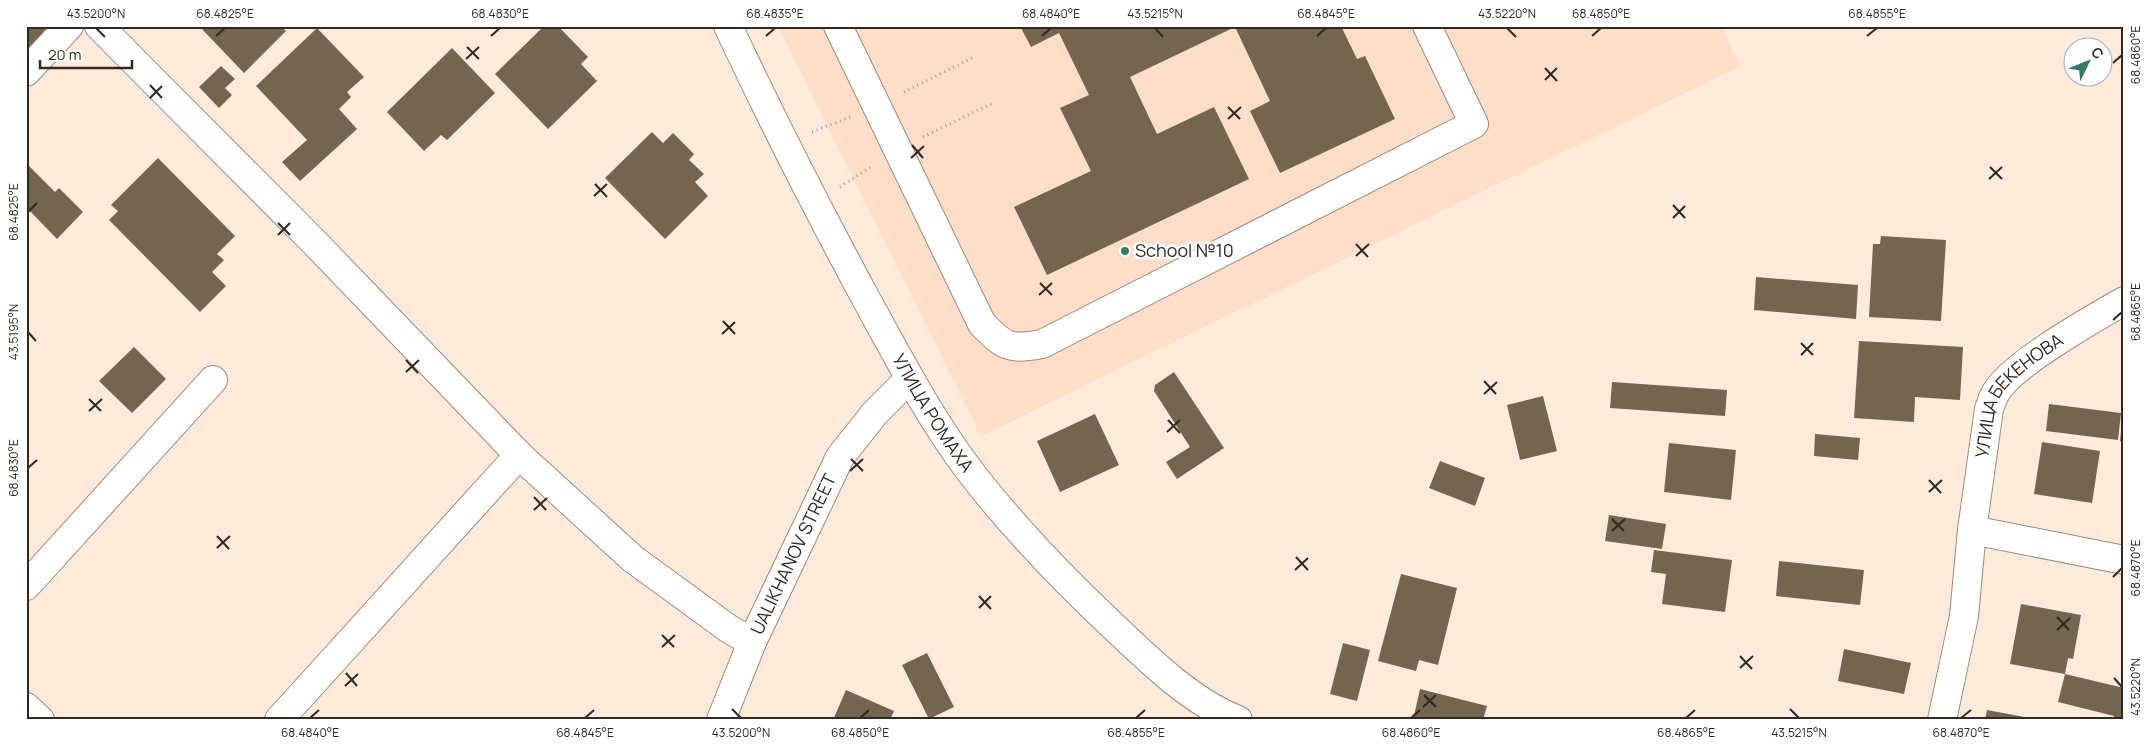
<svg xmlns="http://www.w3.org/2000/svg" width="2150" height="746" font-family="Manrope,sans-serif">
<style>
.built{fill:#fedec8}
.building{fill:#736550}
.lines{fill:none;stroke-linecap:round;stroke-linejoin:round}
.minor-casing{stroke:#a08979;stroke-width:30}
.path{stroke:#a8988d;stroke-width:3;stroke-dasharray:1 4;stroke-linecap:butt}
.minor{stroke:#fff;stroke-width:28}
.ticks{fill:none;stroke:#312821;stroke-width:2}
.poi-dot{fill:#367766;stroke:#fff;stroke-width:2}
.labels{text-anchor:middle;stroke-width:5;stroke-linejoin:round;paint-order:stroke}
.poi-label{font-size:18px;fill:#312821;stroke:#fff;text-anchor:start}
.street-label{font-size:18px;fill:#312821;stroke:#fff}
.neatline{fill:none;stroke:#312821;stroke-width:2}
.ticks-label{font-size:12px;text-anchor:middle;fill:#312821}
</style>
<rect width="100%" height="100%" fill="#ffeadc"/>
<path class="built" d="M 778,26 L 1721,26 L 1740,66 L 981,436 Z"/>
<path class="building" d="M 26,26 L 54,26 L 26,52 Z
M 199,26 L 281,26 L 286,31 L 244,73 Z
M 544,26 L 558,26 L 588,57 L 581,64 L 597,81 L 548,129 L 495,74 Z
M 1020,26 L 1341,26 L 1357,59 L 1365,56 L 1395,119 L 1280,173 L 1250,111 L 1270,101 L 1235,27 L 1130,77 L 1157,134 L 1214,107 L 1249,179 L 1047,275 L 1014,207 L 1091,171 L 1060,108 L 1089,95 L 1059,33 L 1031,47 Z
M 317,28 L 364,77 L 347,92 L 351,97 L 339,109 L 357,129 L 300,181 L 282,162 L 307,140 L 256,86 Z
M 452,48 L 495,93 L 447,140 L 441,135 L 424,151 L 387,112 Z
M 221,66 L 235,79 L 225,88 L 232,95 L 219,108 L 199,87 Z
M 652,132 L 663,143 L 673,133 L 694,154 L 689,160 L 704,174 L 695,182 L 708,196 L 665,239 L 605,178 Z
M 158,158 L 235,236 L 217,254 L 224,260 L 212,272 L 226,286 L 200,312 L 109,220 L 118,211 L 111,205 Z
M 26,163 L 55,192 L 59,188 L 83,212 L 57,239 L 26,207 Z
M 1881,236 L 1946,240 L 1941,321 L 1869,317 L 1873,244 L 1880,244 Z
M 1756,277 L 1858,285 L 1856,319 L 1754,310 Z
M 1859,341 L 1963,347 L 1960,400 L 1915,397 L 1914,422 L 1854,418 Z
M 134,347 L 166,379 L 132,413 L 99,381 Z
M 1174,372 L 1224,448 L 1177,479 L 1166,462 L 1190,447 L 1154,391 L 1155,385 Z
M 1612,382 L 1727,390 L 1725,416 L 1610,408 Z
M 1543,396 L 1557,451 L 1520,460 L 1507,405 Z
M 2049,404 L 2121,413 L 2118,440 L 2046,431 Z
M 1095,414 L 1119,465 L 1060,492 L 1037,441 Z
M 2122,422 L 2124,422 L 2124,442 L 2120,441 Z
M 1815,434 L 1860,438 L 1858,460 L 1814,456 Z
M 2042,442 L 2100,451 L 2092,503 L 2034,494 Z
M 1669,443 L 1736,450 L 1731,500 L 1664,492 Z
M 1440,461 L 1485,478 L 1475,506 L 1429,488 Z
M 1609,515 L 1666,524 L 1662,549 L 1605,541 Z
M 1654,550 L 1732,560 L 1725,612 L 1662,604 L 1666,574 L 1651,572 Z
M 1779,561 L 1864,570 L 1860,605 L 1776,596 Z
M 1401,574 L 1457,588 L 1438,665 L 1419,660 L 1416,671 L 1378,661 Z
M 2021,604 L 2081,615 L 2073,659 L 2068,658 L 2065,674 L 2010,664 Z
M 1343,643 L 1370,650 L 1357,701 L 1330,694 Z
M 1844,649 L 1911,663 L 1904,694 L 1838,681 Z
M 927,653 L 954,707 L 929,719 L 902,665 Z
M 2065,674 L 2124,688 L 2124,720 L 2113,720 L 2114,716 L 2058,702 Z
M 1420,689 L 1487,706 L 1483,720 L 1413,720 Z
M 846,690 L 894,711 L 890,720 L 833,720 Z
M 1987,710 L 2035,719 L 2035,720 L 1985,720 Z"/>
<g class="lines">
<defs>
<g id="minor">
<path d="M 99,26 L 315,243 L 519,455 L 633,559 L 729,629 L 752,642"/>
<path id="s1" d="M 728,26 C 771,118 817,208 865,297 C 898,357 930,419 972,474 C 1014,528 1062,578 1112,625 C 1148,659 1191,702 1238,720"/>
<path d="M 838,26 L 982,324 C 1005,347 1009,350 1042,344 L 1474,124 L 1427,26"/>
<path d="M 26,72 L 69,26"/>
<path d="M 1972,530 L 2124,560"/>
<path d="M 26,586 L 213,380"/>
<path d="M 26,707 L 40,720"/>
<path d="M 279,720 L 519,455"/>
<path id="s2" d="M 721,720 L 752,642 L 840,457 L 875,413 L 909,379"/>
<path id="s3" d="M 1942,720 L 1964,616 L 1972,530 L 1989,409 C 1991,404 1992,399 1995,394 C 2010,365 2093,319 2124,301"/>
</g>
</defs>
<use href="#minor" class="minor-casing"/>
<path class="path" d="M 904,92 L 972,58
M 812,132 L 850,117
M 923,137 L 995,102
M 840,187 L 872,166"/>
<use href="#minor" class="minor"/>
</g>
<path class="ticks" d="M 96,28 L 105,37M 1155,28 L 1163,37M 1507,28 L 1516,37M 216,36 L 225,28M 491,36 L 500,28M 766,36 L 775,28M 1042,36 L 1051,28M 1317,36 L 1326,28M 1592,36 L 1601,28M 1867,36 L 1877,28M 467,47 L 479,59M 466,59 L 479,47M 2113,63 L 2122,55M 1545,68 L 1557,81M 1545,80 L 1557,68M 150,85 L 162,98M 150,98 L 162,86M 1228,107 L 1240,119M 1228,119 L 1241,107M 912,145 L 923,158M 911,158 L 924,146M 1990,167 L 2002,179M 1989,179 L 2002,167M 595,184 L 607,197M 594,196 L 607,184M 1673,205 L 1685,218M 28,212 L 37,203M 1673,218 L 1685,206M 278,223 L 290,235M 278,235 L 290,223M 1356,244 L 1368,257M 1356,256 L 1369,244M 1040,283 L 1052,295M 1039,295 L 1052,283M 2113,320 L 2122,312M 723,321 L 735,334M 28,332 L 36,341M 722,334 L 735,322M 1801,343 L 1813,355M 1801,355 L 1813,343M 406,360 L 418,373M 406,372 L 419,360M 1484,381 L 1496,394M 1484,394 L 1497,382M 89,399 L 101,411M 89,411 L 102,399M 1168,420 L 1180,433M 1167,432 L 1180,420M 851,459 L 863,471M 28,468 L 37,460M 850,471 L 863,459M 1929,480 L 1941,493M 1929,492 L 1942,480M 534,497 L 546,510M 534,510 L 547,498M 1612,519 L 1624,531M 1612,531 L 1625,519M 217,536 L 229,549M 217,548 L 230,536M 1296,557 L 1308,570M 1295,570 L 1308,558M 2113,577 L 2122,568M 979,596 L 991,609M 979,608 L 991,596M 2057,617 L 2069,630M 2057,630 L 2070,618M 662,635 L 674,647M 662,647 L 675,635M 1740,656 L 1752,669M 1740,668 L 1753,656M 346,673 L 357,686M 2114,678 L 2122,687M 345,686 L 358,674M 1424,695 L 1436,707M 1423,707 L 1436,695M 732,709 L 741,718M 1790,709 L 1799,718M 310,718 L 319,710M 585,718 L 594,710M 860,718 L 869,710M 1136,718 L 1145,710M 1411,718 L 1420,710M 1686,718 L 1695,710M 1961,718 L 1971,710"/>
<circle class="poi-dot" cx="1125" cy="251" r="5"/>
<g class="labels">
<g class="poi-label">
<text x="1135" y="257">School №10</text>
</g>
<g class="street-label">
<text dy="6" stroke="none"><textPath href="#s3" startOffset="342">УЛИЦА БЕКЕНОВА</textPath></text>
<text dy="6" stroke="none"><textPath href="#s1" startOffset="438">УЛИЦА РОМАХА</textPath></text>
<text dy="6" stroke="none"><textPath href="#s2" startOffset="181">UALIKHANOV STREET</textPath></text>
</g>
</g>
<rect width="2150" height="746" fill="none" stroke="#ffffff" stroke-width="55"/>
<g transform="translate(2088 62) rotate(47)"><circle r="24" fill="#ffffff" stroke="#ada9a6"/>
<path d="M0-4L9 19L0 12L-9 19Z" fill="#367766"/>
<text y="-8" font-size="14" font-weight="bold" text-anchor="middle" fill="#312821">С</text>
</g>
<path d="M40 60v8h92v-8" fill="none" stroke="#312821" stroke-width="2.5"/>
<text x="48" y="60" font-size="15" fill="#312821" stroke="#ffffff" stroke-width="4" paint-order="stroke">20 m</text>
<rect x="28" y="28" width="2094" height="690" class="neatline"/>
<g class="ticks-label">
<text x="96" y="18">43.5200°N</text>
<text x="225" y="18">68.4825°E</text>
<text x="500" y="18">68.4830°E</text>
<text x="775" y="18">68.4835°E</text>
<text x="1051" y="18">68.4840°E</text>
<text x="1155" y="18">43.5215°N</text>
<text x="1326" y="18">68.4845°E</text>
<text x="1507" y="18">43.5220°N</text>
<text x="1601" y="18">68.4850°E</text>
<text x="1877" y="18">68.4855°E</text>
<text transform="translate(2136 55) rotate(-90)" y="4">68.4860°E</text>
<text transform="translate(14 212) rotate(-90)" y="4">68.4825°E</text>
<text transform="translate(2136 312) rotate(-90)" y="4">68.4865°E</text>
<text transform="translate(14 332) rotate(-90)" y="4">43.5195°N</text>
<text transform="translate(14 468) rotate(-90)" y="4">68.4830°E</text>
<text transform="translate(2136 568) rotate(-90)" y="4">68.4870°E</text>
<text transform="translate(2136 687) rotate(-90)" y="4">43.5220°N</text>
<text x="310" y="737">68.4840°E</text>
<text x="585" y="737">68.4845°E</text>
<text x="741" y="737">43.5200°N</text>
<text x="860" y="737">68.4850°E</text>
<text x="1136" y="737">68.4855°E</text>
<text x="1411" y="737">68.4860°E</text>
<text x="1686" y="737">68.4865°E</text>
<text x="1799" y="737">43.5215°N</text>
<text x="1961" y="737">68.4870°E</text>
</g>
</svg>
